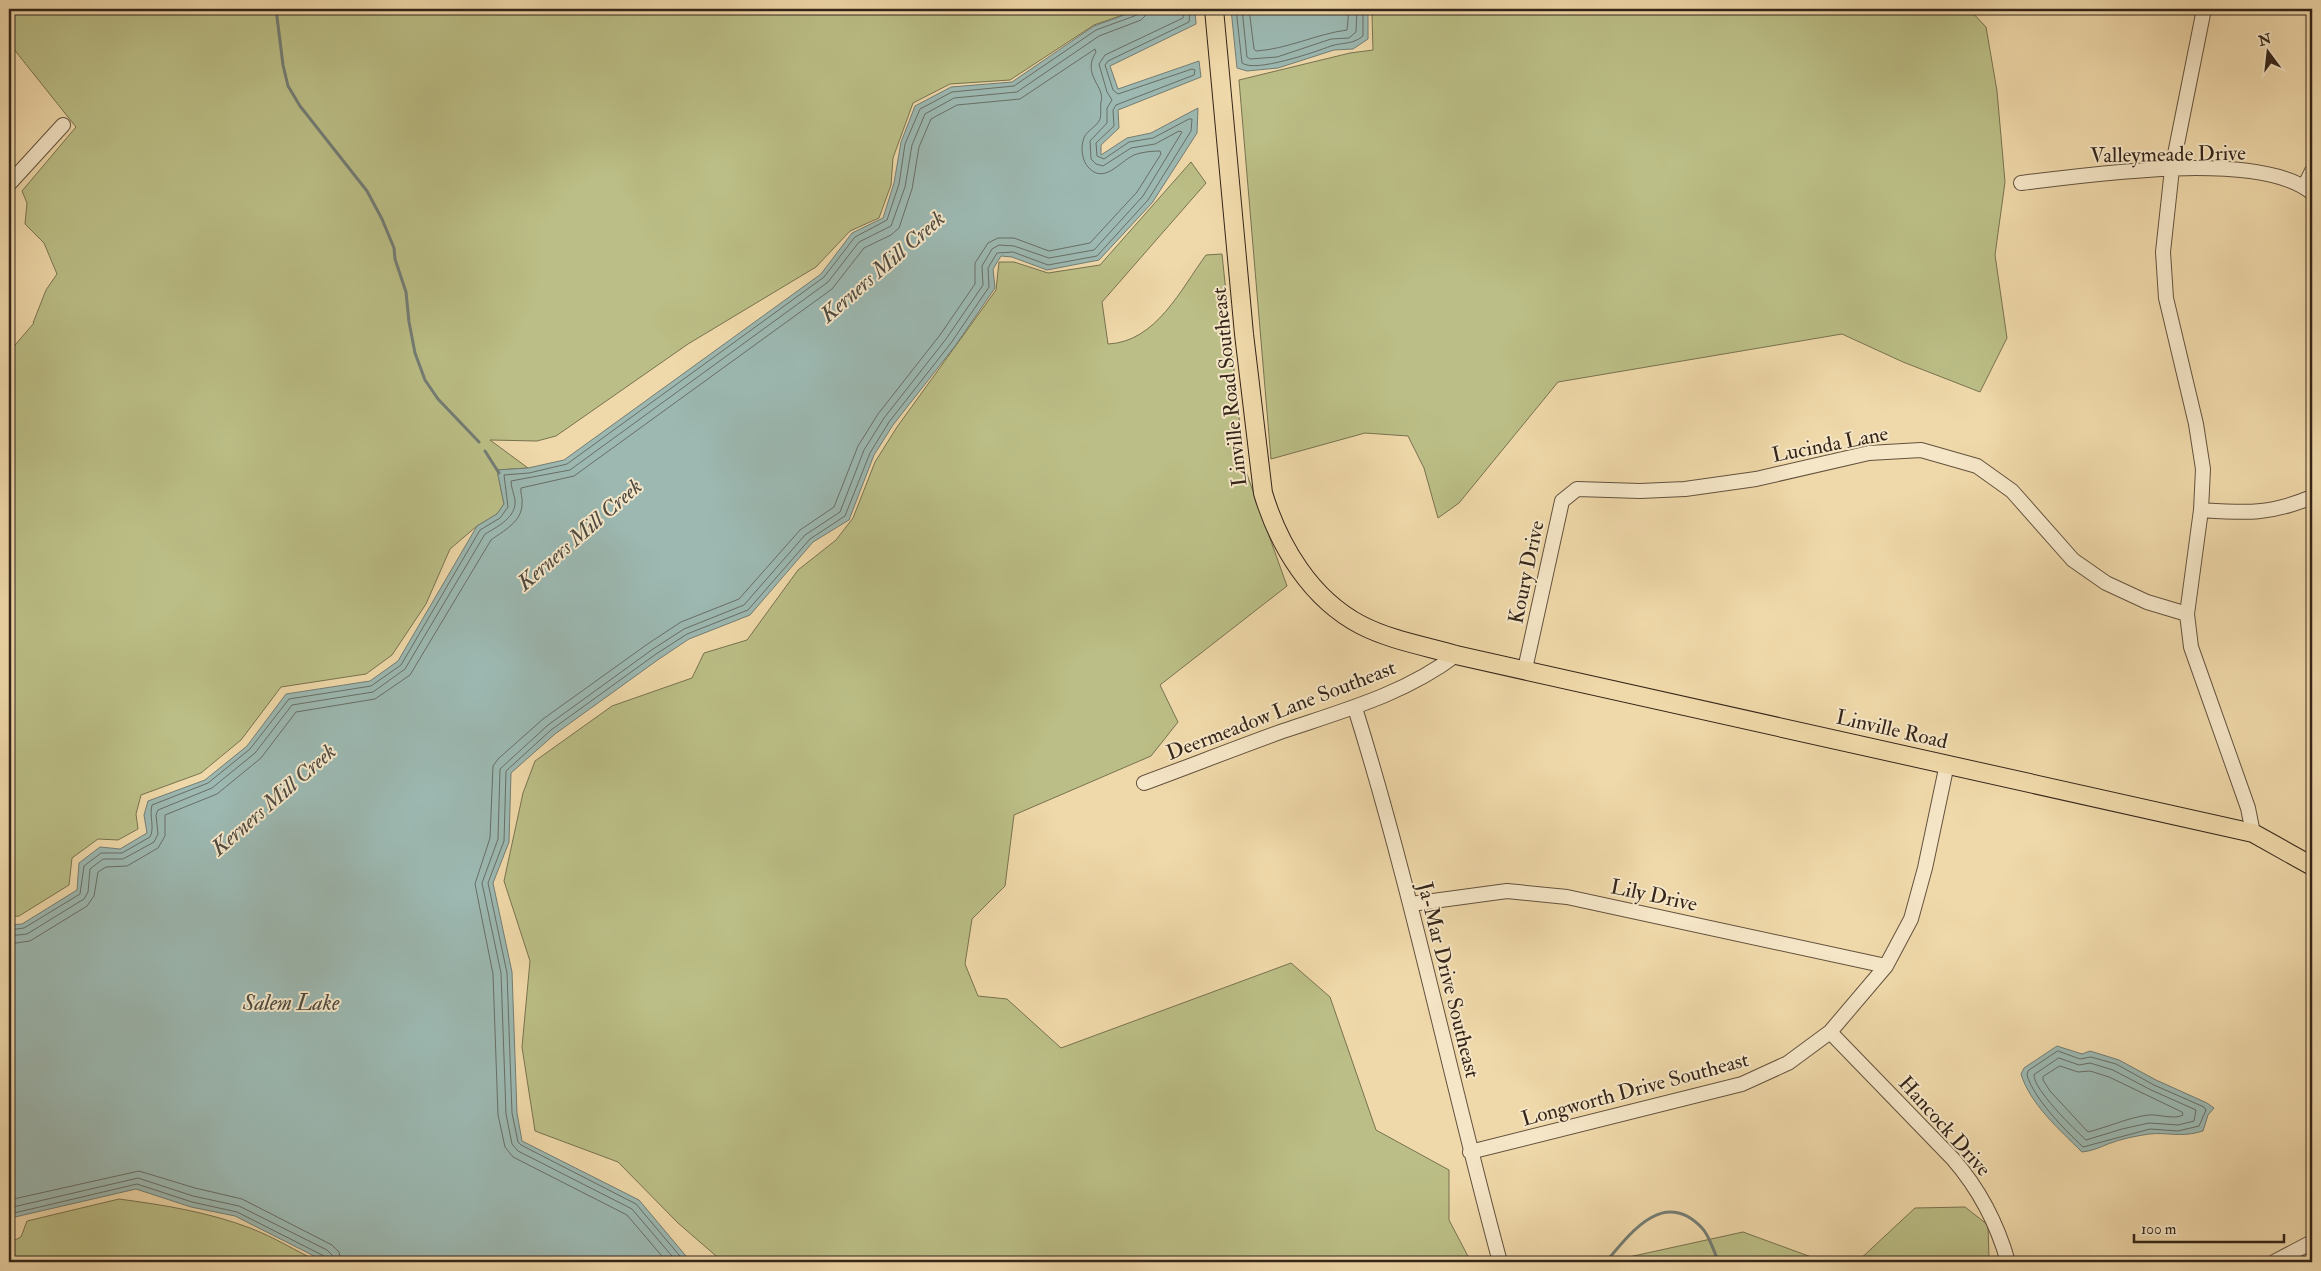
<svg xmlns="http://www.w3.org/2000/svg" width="2321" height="1271" font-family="'IM FELL Double Pica',serif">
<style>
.green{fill:#bbbe86;stroke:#787250}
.water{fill:#9cb8b1;stroke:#737d75}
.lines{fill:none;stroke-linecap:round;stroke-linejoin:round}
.shore{stroke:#686e66;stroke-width:1}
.stream{stroke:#737d75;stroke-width:3}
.minor-casing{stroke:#64523e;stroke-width:16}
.major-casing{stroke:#35251a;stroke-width:20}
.minor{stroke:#f5e6c7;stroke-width:14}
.major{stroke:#efd8a9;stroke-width:18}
.labels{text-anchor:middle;stroke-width:4;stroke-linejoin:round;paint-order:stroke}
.street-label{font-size:21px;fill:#35251a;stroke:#f5e6c7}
.water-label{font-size:22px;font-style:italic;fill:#4f4a40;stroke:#f5e6c7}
</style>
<rect width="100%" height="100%" fill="#efd8a9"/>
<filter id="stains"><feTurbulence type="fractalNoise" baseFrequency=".004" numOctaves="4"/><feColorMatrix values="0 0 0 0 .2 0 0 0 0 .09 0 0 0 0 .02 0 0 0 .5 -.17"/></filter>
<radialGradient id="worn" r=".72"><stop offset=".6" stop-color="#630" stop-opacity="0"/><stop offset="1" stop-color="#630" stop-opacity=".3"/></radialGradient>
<path class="green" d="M 9,9 L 1140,9 L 1094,25 L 1010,80 L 950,84 L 913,103 L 893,158 L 891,185 L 879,218 L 850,231 L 816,267 L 688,344 L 556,436 L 537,441 L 490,440 L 528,468 L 497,470 L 504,504 L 497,514 L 477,526 L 450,549 L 426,604 L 392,655 L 366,674 L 281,687 L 241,740 L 201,773 L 141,795 L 136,814 L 138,829 L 118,840 L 98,839 L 72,858 L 69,885 L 19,916 L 9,917 L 9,352 L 34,323 L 33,323 L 46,290 L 57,274 L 44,243 L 25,224 L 27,203 L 22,191 L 76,127 L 9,43 Z
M 1375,9 L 1969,9 L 1986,27 L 1997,91 L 2005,182 L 1995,255 L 2007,338 L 1980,392 L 1903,362 L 1842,334 L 1558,382 L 1459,503 L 1438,518 L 1424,468 L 1408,436 L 1365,433 L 1271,459 L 1239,80 L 1350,53 L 1373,50 L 1372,15 Z
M 1191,162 L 1206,183 L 1102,302 L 1108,344 C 1156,342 1181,289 1206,255 L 1222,254 L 1244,466 L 1287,586 L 1160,685 L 1178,722 L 1151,756 L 1014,815 L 1005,886 L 972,919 L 965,964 L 978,996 L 1007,999 L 1061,1048 L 1291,963 L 1330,997 L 1376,1130 L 1449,1170 L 1449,1220 L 1471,1262 L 723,1262 L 678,1223 L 618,1162 L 535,1131 L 522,1047 L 530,961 L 504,881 L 523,793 L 535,761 L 612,706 L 692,678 L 704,653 L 747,640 L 798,570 L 836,540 L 853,518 L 875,462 L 897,427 L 996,290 L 999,262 L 1014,262 L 1048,273 L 1100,265 Z
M 119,1199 C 164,1205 208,1212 250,1228 C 274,1237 296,1251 319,1262 L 9,1262 L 9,1243 L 21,1237 L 27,1221 Z
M 1965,1207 L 1988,1225 L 1989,1259 L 1986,1262 L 1857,1262 L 1915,1208 Z
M 1743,1232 L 1825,1262 L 1606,1262 Z"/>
<path class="water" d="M 1141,9 L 1195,9 L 1196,24 L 1110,66 L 1118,89 L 1199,61 L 1201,77 L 1118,110 L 1119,128 L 1101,145 L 1101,155 L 1127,138 L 1151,133 L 1198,108 L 1197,133 L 1152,203 L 1099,260 L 1047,270 L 1012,257 L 1001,256 L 993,269 L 995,288 L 955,346 L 893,425 L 874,455 L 849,520 L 813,542 L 750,615 L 689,639 L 659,659 L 555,734 L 511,773 L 509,842 L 493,883 L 512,972 L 517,1113 L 522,1141 L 639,1200 L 691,1262 L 326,1262 L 235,1216 L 191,1207 L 136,1189 L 15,1217 L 9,1222 L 9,925 L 22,924 L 77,890 L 79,863 L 100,847 L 120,849 L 147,833 L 144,815 L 148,801 L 205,780 L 247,746 L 286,694 L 370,681 L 398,661 L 477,526 L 497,514 L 504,504 L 497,470 L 528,468 L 564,460 L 821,274 L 852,233 L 883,218 L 894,183 L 901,142 L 915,106 L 951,87 L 1012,82 L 1094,26 Z
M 1231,9 L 1368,9 L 1368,39 L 1353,49 L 1334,50 L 1278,68 L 1247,71 L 1237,68 Z
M 2057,1046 L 2082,1054 L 2090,1051 L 2119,1060 L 2156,1080 L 2207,1103 L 2214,1108 L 2208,1115 L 2203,1131 C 2181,1138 2169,1132 2149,1134 C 2136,1136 2120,1139 2108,1144 C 2098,1148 2092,1151 2082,1152 C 2060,1130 2030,1104 2021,1074 L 2024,1068 Z"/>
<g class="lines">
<path class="shore" d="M 1236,9 L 1242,63 C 1255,73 1315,52 1331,46 C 1343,42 1352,45 1363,36 L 1363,9
M 1242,9 L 1247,57 L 1250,59 L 1277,57 L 1331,39 L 1349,38 L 1356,32 L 1357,9
M 1249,9 L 1254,49 L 1256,51 C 1288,49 1316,34 1347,30 L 1349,9
M 9,930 L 24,928 L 80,894 L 84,866 L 101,853 L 122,853 L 150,837 C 155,828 149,816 152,805 L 208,783 L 250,749 L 289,699 L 371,686 L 401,665 L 480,530 L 500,518 L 508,507 L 504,475 L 529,473 L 567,464 L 824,277 L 855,237 L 887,220 L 899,184 L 905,144 L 920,109 L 952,92 L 1014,86 L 1096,30 L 1137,15 L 1140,9
M 9,936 L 27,934 L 84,899 L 88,892 L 90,869 L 103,859 L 123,859 L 154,842 L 158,834 L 156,815 L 158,810 L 212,788 L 255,753 L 292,705 L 373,692 L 405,669 L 485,534 C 497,527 517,517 515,500 C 514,494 511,487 511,481 L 570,470 L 828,282 L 859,242 L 891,226 L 905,187 L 912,145 L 925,114 L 954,98 L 1017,92 L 1099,36 L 1141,20 L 1145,16 L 1147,9
M 9,944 L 30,941 L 87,906 L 94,896 L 98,872 L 106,867 L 127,866 L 158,848 L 165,836 L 165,815 L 217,794 L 261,758 L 296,712 L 375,699 L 410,675 L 491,540 C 503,531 522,522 522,504 C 523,498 520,493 521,488 L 574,476 L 832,289 L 864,248 L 891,235 L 899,228 L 912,189 L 919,147 L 931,119 L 957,105 L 1020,99 L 1095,49 L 1096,52 C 1081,75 1106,87 1101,102 C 1100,107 1102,117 1099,121 C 1094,129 1085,131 1083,141 C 1081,149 1082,160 1088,167 C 1104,185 1119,162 1134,155 C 1141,152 1153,151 1160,151 L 1161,154 L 1137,192 L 1090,243 L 1049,251 L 1014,238 L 998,238 L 988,243 L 975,263 L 975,284 L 940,335 L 878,414 L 858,446 L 834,507 L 800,530 L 739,599 L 681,622 L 649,643 L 543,719 L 498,759 L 493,766 L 490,838 L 475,884 L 493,974 L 498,1115 L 505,1147 L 513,1157 L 627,1215 L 667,1262
M 2058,1051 L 2080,1059 L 2091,1057 L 2116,1064 L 2154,1085 L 2204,1107 L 2206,1110 L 2199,1126 L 2178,1131 L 2150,1129 L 2083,1147 C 2065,1130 2034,1099 2027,1075 L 2028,1071 Z
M 2059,1058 L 2079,1065 L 2090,1063 L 2113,1070 L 2151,1090 L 2196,1110 L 2194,1121 L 2178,1125 L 2149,1123 L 2122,1129 L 2086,1140 C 2074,1129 2033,1089 2034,1075 Z
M 2060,1066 L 2078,1072 L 2090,1071 L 2109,1077 L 2182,1112 L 2183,1115 C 2174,1120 2159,1114 2148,1115 C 2127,1118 2108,1127 2088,1132 L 2050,1091 L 2043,1080 L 2043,1077 Z
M 9,1200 L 139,1171 L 195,1188 L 242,1199 L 332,1245 L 339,1252 L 341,1262
M 9,1208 L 138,1178 L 193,1196 L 239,1206 L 327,1250 L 332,1255 L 333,1262
M 9,1216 L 14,1213 L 137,1184 L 192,1202 L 237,1212 L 324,1256 L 327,1262
M 677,1262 L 632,1209 L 518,1151 L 512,1144 L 506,1114 L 501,973 L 482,883 L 498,839 L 500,769 L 548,725 L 653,649 L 684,629 L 744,605 L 805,535 L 840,512 L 864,450 L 884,418 L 946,339 L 983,285 L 982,266 L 992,249 L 999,245 L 1014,246 L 1049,258 L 1094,250 L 1143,196 L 1182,132 L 1179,131 L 1155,144 L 1131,148 L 1103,166 L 1096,164 L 1091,159 L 1090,141 L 1107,123 L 1107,108 L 1112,100 L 1107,92 L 1099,64 L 1105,55 L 1183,18 L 1184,9
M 685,1262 L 636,1204 L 521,1145 L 518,1142 L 512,1113 L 507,973 L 488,883 L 504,841 L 506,771 L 551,730 L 656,654 L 687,634 L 748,610 L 810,539 L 845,516 L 870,453 L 889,422 L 951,343 L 989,287 L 988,268 L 997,253 L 1013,252 L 1048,265 L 1097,256 L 1148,200 L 1191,131 L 1192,119 L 1189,119 L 1153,138 L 1129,142 L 1104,159 L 1097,156 L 1096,143 L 1114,126 L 1113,110 L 1116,105 L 1194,75 L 1195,70 L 1192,69 L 1118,94 L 1113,90 L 1105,65 L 1108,61 L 1189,22 L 1190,9"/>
<path class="stream" d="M 276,9 L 283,65 L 288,86 L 300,106 L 367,191 L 382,219 L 394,248 L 395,259 L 406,292 L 409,322 L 415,353 L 425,380 L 438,399 L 479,442
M 485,451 L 499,473
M 1606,1262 C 1631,1232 1664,1188 1702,1228 C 1710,1236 1713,1251 1719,1262"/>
<defs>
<path id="minor" d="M 2204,9 L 2172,169 L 2163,252 L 2166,298 L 2196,424 L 2203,469 L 2201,510 L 2187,614 L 2191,647 L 2248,808 L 2253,833
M 2021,183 C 2088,175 2260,149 2312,193
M 9,184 L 63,125
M 2304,187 L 2312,171
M 2201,510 C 2246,513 2269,515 2312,497
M 1525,669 L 1562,501 L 1577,489 L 1640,491 L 1685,489 L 1756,479 L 1869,453 L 1921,450 L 1977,466 L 2012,491 L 2073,560 L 2106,583 L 2147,602 L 2187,614
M 1355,708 C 1412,890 1450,1078 1500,1262
M 1144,783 C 1190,766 1236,748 1283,731 C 1342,711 1405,694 1456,655
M 1411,904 L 1507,891 L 1567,897 L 1886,966
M 1830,1032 L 1953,1159 C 1980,1190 1997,1223 2008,1262
M 1470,1152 L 1742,1084 L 1788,1063 L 1830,1032 L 1886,966 L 1911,919 L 1925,868 L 1947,764
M 2274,1262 L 2312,1242"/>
<path id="major" d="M 1214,9 L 1244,334 L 1263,493 C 1279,546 1311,599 1361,625 C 1390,640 1425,646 1456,655 L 2253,833 L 2312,866"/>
</defs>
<use href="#minor" class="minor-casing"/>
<use href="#major" class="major-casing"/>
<use href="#minor" class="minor"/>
<use href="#major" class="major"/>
</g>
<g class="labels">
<g class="street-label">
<text transform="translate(2168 154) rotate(-1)" y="7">Valleymeade Drive</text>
<text transform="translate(1229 387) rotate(-96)" y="7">Linville Road Southeast</text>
<text transform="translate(1830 444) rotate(-11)" y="7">Lucinda Lane</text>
<text transform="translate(1526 572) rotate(-78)" y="7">Koury Drive</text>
<text transform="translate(1281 710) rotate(-21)" y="7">Deermeadow Lane Southeast</text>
<text transform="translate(1892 729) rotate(13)" y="7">Linville Road</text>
<text transform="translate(1654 895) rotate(12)" y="7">Lily Drive</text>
<text transform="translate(1449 980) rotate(76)" y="7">Ja-Mar Drive Southeast</text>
<text transform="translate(1635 1089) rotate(-15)" y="7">Longworth Drive Southeast</text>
<text transform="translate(1945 1126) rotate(48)" y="7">Hancock Drive</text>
</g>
<g class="water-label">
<text transform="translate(882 266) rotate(-41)" y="8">Kerners Mill Creek</text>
<text transform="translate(579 534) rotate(-41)" y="8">Kerners Mill Creek</text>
<text transform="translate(273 799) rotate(-41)" y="8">Kerners Mill Creek</text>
<text x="291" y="1010">Salem Lake</text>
</g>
</g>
<rect width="2321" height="1271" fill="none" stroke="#efd8a9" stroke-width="30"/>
<rect x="10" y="10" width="2301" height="1251" fill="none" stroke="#35251a" stroke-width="2.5"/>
<rect x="15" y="15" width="2291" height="1241" fill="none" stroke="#35251a"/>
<g transform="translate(2268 52) rotate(345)" stroke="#f5e6c7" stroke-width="4" paint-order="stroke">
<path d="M0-4L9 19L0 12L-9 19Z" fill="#35251a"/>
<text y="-8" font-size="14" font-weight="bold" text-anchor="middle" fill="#35251a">N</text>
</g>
<path d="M2134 1234v8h150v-8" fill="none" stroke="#35251a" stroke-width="2.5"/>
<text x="2141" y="1234" font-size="15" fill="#35251a" stroke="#f5e6c7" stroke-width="4" paint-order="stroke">100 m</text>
<rect width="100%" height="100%" filter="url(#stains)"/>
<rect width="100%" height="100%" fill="url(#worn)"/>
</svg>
